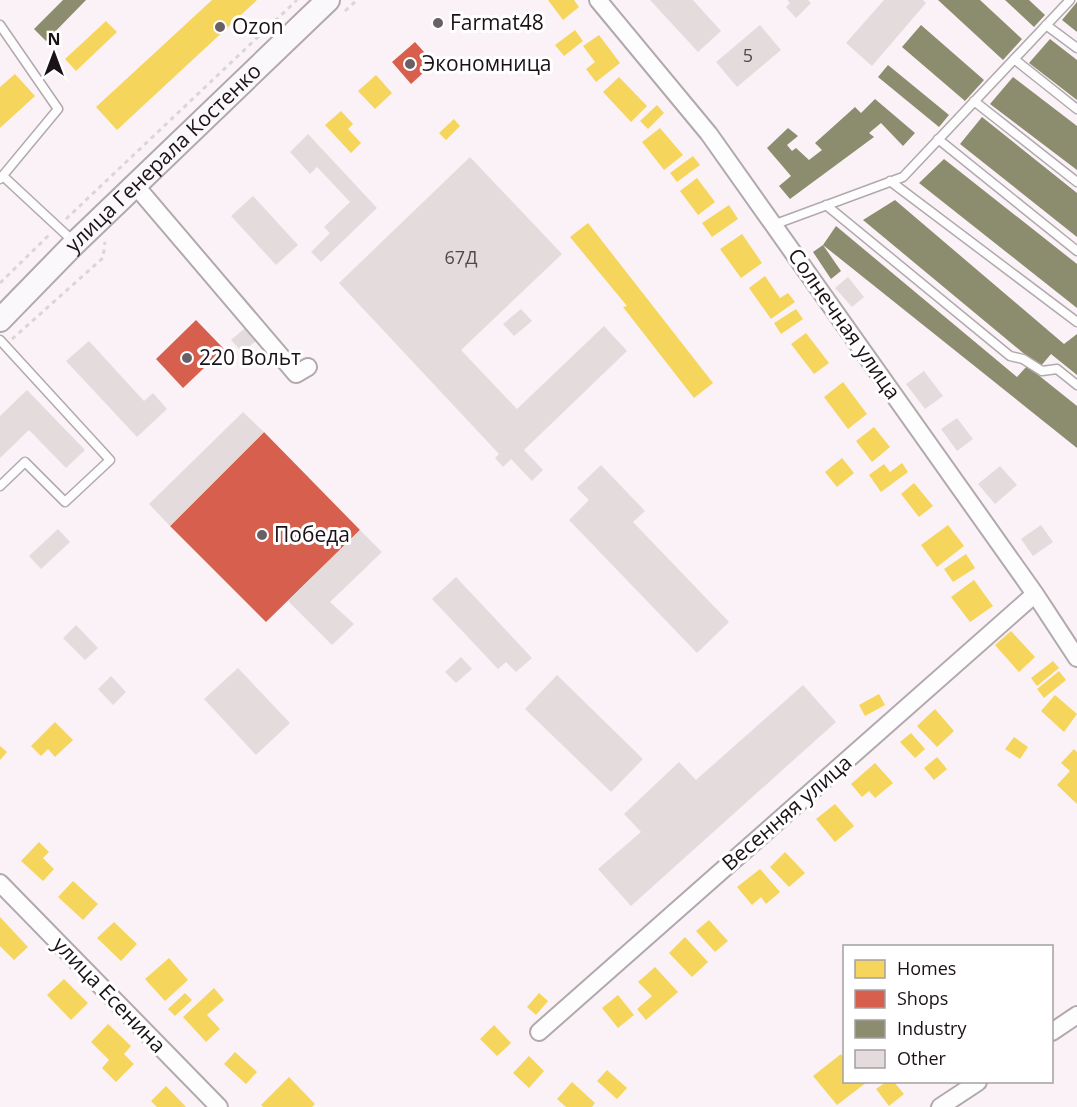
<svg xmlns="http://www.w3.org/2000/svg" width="1077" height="1107" font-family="'Open Sans',sans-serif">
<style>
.homes{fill:#f6d55c}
.shops{fill:#d6604d}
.industry{fill:#8c8c6e}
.building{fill:#e4dbdd}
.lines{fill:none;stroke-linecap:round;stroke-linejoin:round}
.service-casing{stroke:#b1a9ad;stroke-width:11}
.minor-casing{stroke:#b1a9ad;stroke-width:20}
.secondary-casing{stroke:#b1a9ad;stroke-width:26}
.path{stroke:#d9d6d7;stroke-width:3;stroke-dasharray:4.5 4.5;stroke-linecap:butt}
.service{stroke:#fefdfe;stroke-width:8}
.minor{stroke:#fefdfe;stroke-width:16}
.secondary{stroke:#fbf8fb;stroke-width:22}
.poi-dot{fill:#696065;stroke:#fff;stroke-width:2}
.labels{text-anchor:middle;stroke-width:6;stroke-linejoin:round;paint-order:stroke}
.number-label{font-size:18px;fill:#50484c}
.poi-label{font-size:21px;fill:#1b1217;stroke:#fff;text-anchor:start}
.street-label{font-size:21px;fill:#1b1217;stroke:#fff}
</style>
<rect width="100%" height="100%" fill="#faf2f6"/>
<path class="homes" d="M 212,0 L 257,0 L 117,130 L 96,107 Z
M 548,0 L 574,0 L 579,7 L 563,20 Z
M 106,21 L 117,32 L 76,71 L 65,59 Z
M 575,30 L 583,41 L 564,56 L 555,45 Z
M 599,35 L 620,63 L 596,82 L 586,69 L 595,62 L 583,46 Z
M 15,74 L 35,96 L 0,128 L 0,87 Z
M 376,75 L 392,93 L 375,109 L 358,91 Z
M 619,77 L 647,106 L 631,122 L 603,92 Z
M 657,105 L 664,113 L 648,129 L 640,121 Z
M 341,111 L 353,124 L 348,129 L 361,143 L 351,153 L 325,125 Z
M 454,119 L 460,126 L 446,140 L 439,133 Z
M 660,128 L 683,155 L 664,170 L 642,142 Z
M 693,156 L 700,165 L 677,182 L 670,173 Z
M 697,178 L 715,202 L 698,215 L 680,191 Z
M 729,205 L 738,219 L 712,237 L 702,223 Z
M 588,223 L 713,383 L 694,398 L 623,307 L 627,306 L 570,237 Z
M 742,234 L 762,263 L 741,278 L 720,249 Z
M 765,276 L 780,298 L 788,293 L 795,302 L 771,319 L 749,288 Z
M 796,309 L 803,319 L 781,334 L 774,323 Z
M 806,333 L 829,363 L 814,374 L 791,344 Z
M 843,382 L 867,414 L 848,429 L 824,397 Z
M 874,427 L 890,447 L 872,462 L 856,441 Z
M 842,458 L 854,473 L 837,487 L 825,472 Z
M 902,463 L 908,472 L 881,492 L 869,475 L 884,464 L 890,472 Z
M 914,483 L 933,506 L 919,517 L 901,494 Z
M 948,525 L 964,546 L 937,567 L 921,545 Z
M 966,554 L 975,568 L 953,582 L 944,569 Z
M 974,580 L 993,606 L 970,622 L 951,597 Z
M 1011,631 L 1035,657 L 1019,672 L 995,645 Z
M 1053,661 L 1059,668 L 1037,686 L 1031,678 Z
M 1059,671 L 1066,680 L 1044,698 L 1037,689 Z
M 879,694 L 885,705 L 865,716 L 859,705 Z
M 1055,695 L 1077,714 L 1064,732 L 1041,711 Z
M 935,709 L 954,731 L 937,747 L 917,726 Z
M 55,722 L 73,740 L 55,757 L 48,749 L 41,756 L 31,746 Z
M 911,733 L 925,749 L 915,758 L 900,742 Z
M 1014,737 L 1028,747 L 1020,759 L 1005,749 Z
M 0,746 L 7,752 L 0,760 Z
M 1074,749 L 1077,752 L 1077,804 L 1057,785 L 1070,771 L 1061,763 Z
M 937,757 L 947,769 L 934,780 L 924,768 Z
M 875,763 L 893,783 L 875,798 L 869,791 L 862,797 L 851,784 Z
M 835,804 L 854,826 L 835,842 L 816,819 Z
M 39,842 L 49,852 L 43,858 L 54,869 L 43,881 L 21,861 Z
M 785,852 L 805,873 L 789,887 L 770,867 Z
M 760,869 L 780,892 L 766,904 L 761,897 L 752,905 L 737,887 Z
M 73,881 L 98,904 L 83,920 L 58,897 Z
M 0,917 L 28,947 L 14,960 L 0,946 Z
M 709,920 L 728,941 L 715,952 L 696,931 Z
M 114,922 L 137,944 L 121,961 L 97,938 Z
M 685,937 L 708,962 L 692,977 L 669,953 Z
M 169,958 L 188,980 L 165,1001 L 145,979 Z
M 655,967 L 678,992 L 646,1020 L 637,1009 L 652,996 L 638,982 Z
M 64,979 L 88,1003 L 71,1020 L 47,995 Z
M 214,988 L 224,1000 L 207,1015 L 220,1029 L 206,1042 L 183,1017 Z
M 185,993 L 192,1000 L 175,1016 L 168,1009 Z
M 539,993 L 548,1001 L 536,1015 L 527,1007 Z
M 618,995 L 634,1015 L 618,1028 L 602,1008 Z
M 108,1024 L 131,1046 L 124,1054 L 134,1064 L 116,1082 L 102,1068 L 109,1060 L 91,1042 Z
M 494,1025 L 511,1043 L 497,1056 L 480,1039 Z
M 235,1052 L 257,1072 L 246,1084 L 224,1064 Z
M 841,1054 L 844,1059 L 844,1082 L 867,1082 L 837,1105 L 813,1076 Z
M 529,1056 L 544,1071 L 529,1088 L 513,1073 Z
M 607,1070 L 627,1088 L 617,1099 L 597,1081 Z
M 289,1077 L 315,1104 L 312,1107 L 263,1107 L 261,1105 Z
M 572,1082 L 595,1103 L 592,1107 L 566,1107 L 557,1099 Z
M 886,1082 L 894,1082 L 904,1094 L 889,1106 L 876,1089 Z
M 166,1086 L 186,1107 L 157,1107 L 151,1101 Z"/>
<path class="shops" d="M 415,42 L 434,63 L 411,84 L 392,62 Z
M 196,320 L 224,349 L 183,388 L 156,359 Z
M 264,432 L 360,530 L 266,622 L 170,526 Z"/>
<path class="industry" d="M 63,0 L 86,0 L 46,41 L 34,29 Z
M 938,0 L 980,0 L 1022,39 L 1003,60 Z
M 1005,0 L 1029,0 L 1045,15 L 1034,27 Z
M 1077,2 L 1077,32 L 1062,20 Z
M 921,25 L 984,80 L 965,101 L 902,47 Z
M 1050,39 L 1077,60 L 1077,100 L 1029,63 Z
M 888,65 L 949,115 L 939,127 L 878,77 Z
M 1013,77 L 1077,126 L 1077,170 L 990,104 Z
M 875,99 L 915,133 L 903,146 L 881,123 L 869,133 L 874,137 L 790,199 L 779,186 L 791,176 L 767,148 L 788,128 L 798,136 L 787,145 L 792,151 L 796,148 L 809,160 L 822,150 L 815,143 L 855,107 L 861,113 Z
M 982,117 L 1077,193 L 1077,237 L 960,144 Z
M 944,159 L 1077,264 L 1077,308 L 919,183 Z
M 895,200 L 1064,344 L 1077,334 L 1077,375 L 1051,354 L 1040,367 L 863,220 Z
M 836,226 L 1017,377 L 1027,366 L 1077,406 L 1077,448 L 823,245 Z
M 823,245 L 841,271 L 831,279 L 813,252 Z"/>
<path class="building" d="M 650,0 L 693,0 L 721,31 L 698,52 Z
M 787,0 L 808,0 L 811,3 L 796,18 L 786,7 L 790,3 Z
M 884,0 L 923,0 L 926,3 L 872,66 L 846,43 Z
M 760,25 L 781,50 L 737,87 L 716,62 Z
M 308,134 L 377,208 L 321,262 L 311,252 L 330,233 L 324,227 L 350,202 L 317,167 L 310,174 L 290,152 Z
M 470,157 L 562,254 L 461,350 L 517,409 L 604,326 L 627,351 L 524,450 L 543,470 L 532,481 L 511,459 L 503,467 L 495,458 L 499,454 L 339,283 Z
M 253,196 L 298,245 L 276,265 L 231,216 Z
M 848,277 L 864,297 L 852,307 L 835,288 Z
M 521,309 L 532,321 L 514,336 L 503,324 Z
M 245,328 L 256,341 L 242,352 L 231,340 Z
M 89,341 L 144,401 L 153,393 L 167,409 L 137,437 L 66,361 Z
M 924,371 L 943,396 L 925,409 L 906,384 Z
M 27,390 L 85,450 L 66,468 L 29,430 L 0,458 L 0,416 Z
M 243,412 L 264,432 L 170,526 L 149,504 Z
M 957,418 L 973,439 L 957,451 L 941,429 Z
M 601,465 L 645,511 L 633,522 L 729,622 L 697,653 L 569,520 L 589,500 L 577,488 Z
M 1000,466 L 1017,485 L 995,504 L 978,484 Z
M 1041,525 L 1053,542 L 1033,556 L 1021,539 Z
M 58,529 L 70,542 L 41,569 L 29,556 Z
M 360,530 L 382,552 L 330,602 L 354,624 L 332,645 L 288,601 Z
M 456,577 L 532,658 L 516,672 L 506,662 L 498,669 L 432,599 Z
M 76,625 L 98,648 L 85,660 L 63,638 Z
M 461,657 L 472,669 L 456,683 L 445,672 Z
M 238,668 L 290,723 L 256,755 L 204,699 Z
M 557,675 L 643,759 L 611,792 L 525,709 Z
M 111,676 L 126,692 L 113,705 L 98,689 Z
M 803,685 L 836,722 L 631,906 L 598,869 L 641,832 L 624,814 L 679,762 L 696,780 Z"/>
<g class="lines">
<defs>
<path id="service" d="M 0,25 L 58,109 L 0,179
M 1046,25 L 1077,48
M 1014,59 L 1077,109
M 974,101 L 1077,182
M 938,139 L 1077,251
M 3,176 L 73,241
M 890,181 L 1077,322
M 826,205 L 1010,356 L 1023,359 L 1042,371 L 1057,369 L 1077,385
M 773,225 L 903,177 L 1070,0
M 0,340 L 110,460 L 65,502 L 25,462 L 0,486"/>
<path id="minor" d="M 598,0 L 709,134 L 1035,594 L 1077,658
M 135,185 L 296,374 L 308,367
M 0,883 L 219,1107
M 539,1032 L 1035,594
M 1052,1032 L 1077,1015
M 940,1107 L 978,1082"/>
<g id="secondary">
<path id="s1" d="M 0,320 L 75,243 L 328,0"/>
</g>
</defs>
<use href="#service" class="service-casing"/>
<use href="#minor" class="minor-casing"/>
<use href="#secondary" class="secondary-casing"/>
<path class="path" d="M 345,11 L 357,0
M 66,219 L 297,0
M 0,283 L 50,234
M 12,339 L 103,258 L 105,242"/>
<use href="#service" class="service"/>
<use href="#minor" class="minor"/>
<use href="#secondary" class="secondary"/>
</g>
<g class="poi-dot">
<circle cx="438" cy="23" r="6"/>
<circle cx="220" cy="27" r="6"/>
<circle cx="410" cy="64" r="6"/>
<circle cx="187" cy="358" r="6"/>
<circle cx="262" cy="535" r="6"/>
</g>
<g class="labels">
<g class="number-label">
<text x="748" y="62">5</text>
<text x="461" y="264">67Д</text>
</g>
<g class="poi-label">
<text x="450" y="30">Farmat48</text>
<text x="232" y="34">Ozon</text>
<text x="422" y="71">Экономница</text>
<text x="199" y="365">220 Вольт</text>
<text x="274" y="542">Победа</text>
</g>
<g class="street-label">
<text dy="7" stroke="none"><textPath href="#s1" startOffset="230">улица Генерала Костенко</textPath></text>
<text transform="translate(844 324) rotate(55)" y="7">Солнечная улица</text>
<text transform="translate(787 813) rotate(-41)" y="7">Весенняя улица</text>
<text transform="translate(109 995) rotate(46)" y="7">улица Есенина</text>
</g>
</g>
<rect x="843" y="945" width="210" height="138" fill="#ffffff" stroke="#a4a0a2" stroke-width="1.5"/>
<rect x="855" y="960" width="30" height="18" fill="#f6d55c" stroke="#a4a0a2" stroke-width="1.5"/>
<text x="897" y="975" font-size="18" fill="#1b1217">Homes</text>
<rect x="855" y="990" width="30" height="18" fill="#d6604d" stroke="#a4a0a2" stroke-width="1.5"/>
<text x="897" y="1005" font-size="18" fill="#1b1217">Shops</text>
<rect x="855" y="1020" width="30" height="18" fill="#8c8c6e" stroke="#a4a0a2" stroke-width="1.5"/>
<text x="897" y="1035" font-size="18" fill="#1b1217">Industry</text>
<rect x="855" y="1050" width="30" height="18" fill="#e4dbdd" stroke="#a4a0a2" stroke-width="1.5"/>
<text x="897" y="1065" font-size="18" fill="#1b1217">Other</text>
<g transform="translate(54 54)" stroke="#ffffff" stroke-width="4.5" paint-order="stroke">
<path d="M0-4.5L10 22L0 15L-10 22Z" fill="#1b1217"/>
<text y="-9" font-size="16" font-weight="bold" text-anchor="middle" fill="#1b1217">N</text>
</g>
</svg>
